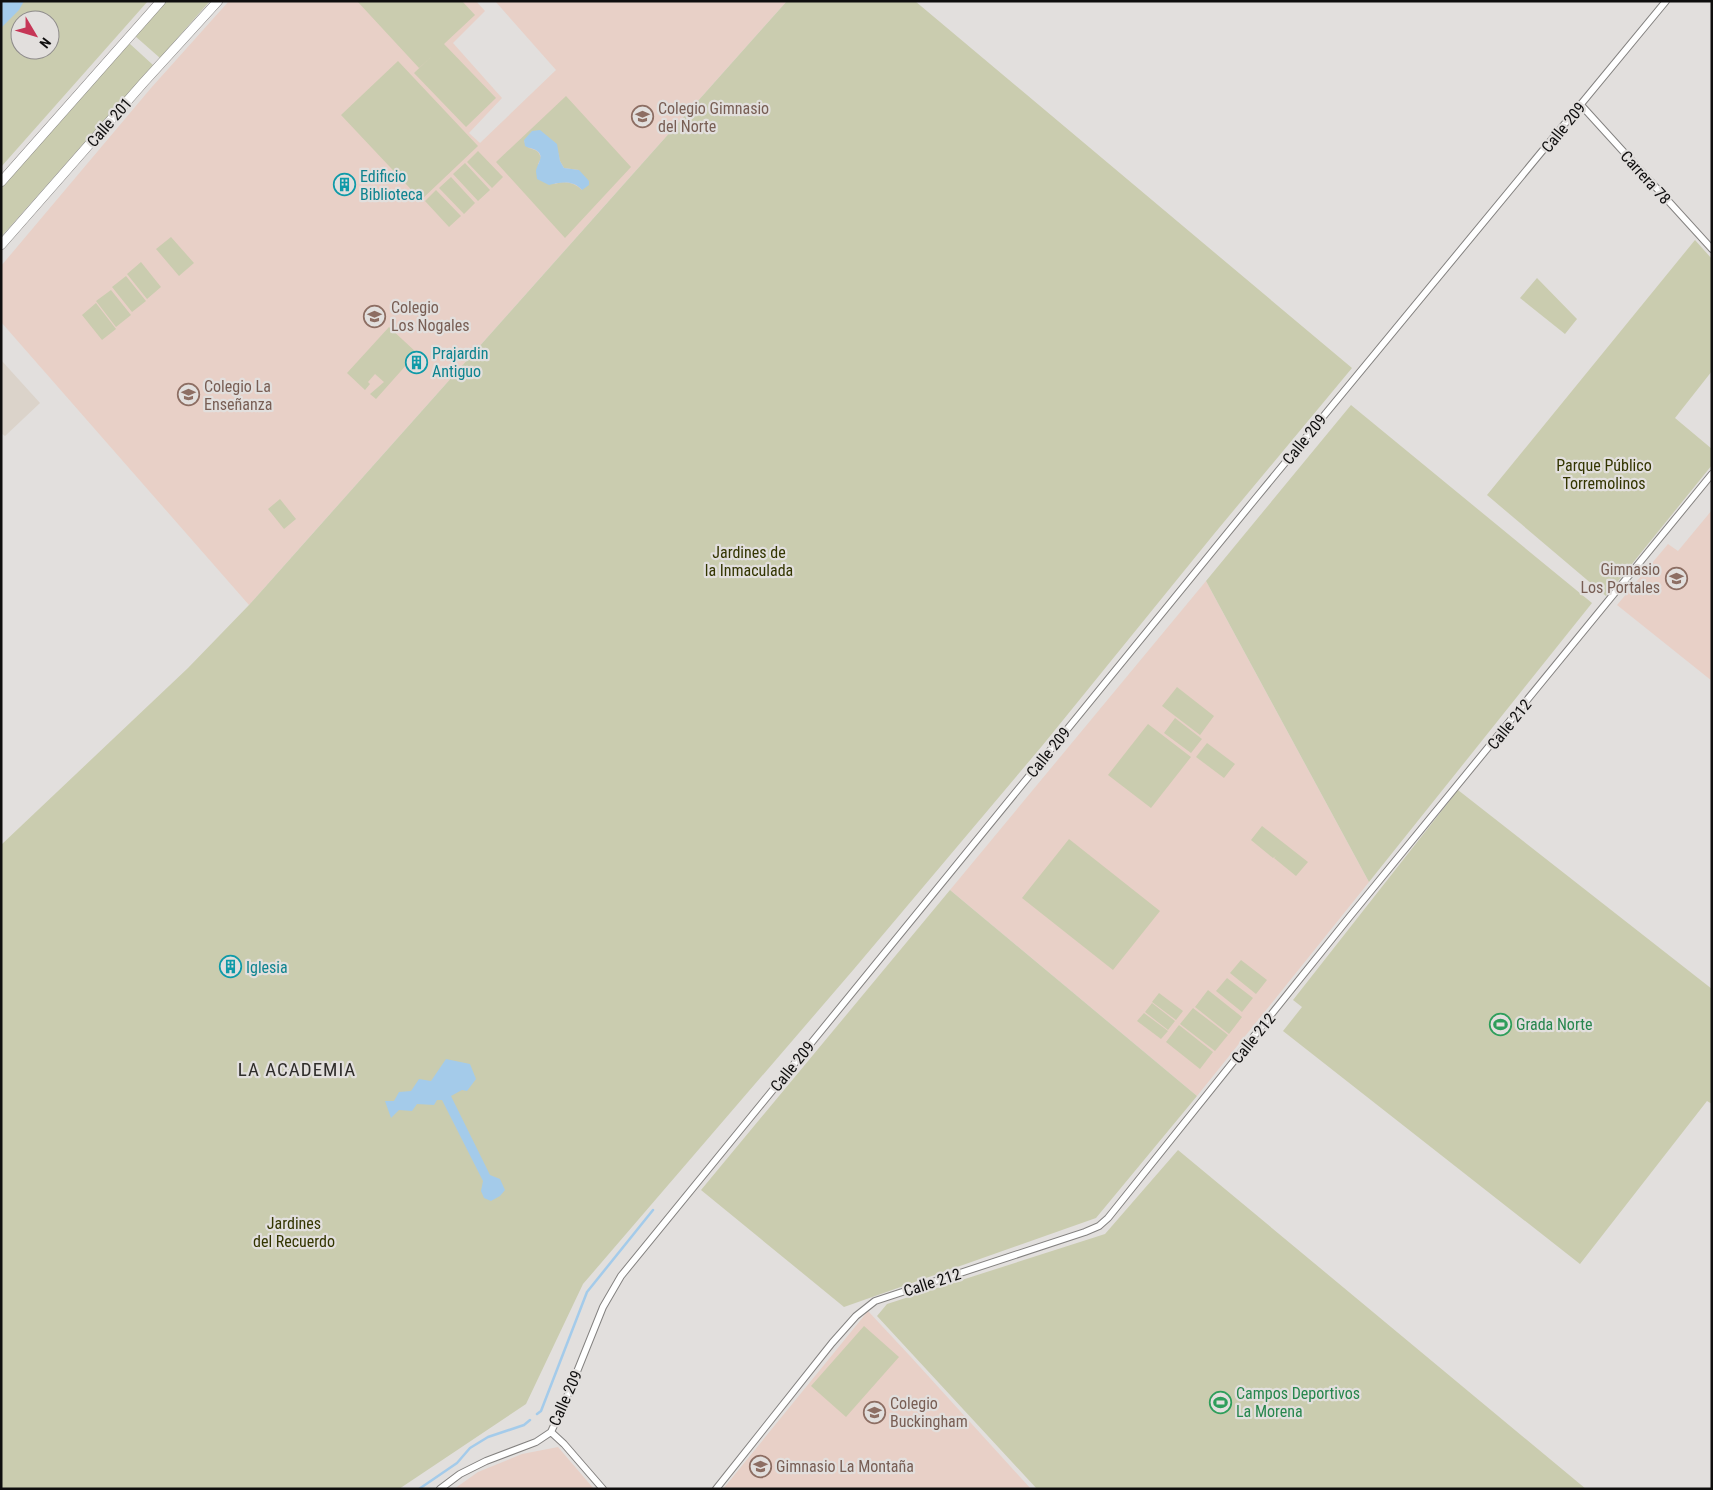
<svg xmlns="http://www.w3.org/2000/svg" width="1713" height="1490" font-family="'Roboto Condensed',sans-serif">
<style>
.built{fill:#dbd3ca}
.education{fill:#e8d0c7}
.green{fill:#caccaf;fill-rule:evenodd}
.water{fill:#a4cbea}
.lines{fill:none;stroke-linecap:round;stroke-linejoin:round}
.stream{stroke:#a4cbea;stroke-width:2.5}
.street-casing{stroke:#848280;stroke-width:8}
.secondary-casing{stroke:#848280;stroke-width:10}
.street{stroke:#fff;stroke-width:6}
.secondary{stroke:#fff;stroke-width:9}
.labels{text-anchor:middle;stroke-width:4.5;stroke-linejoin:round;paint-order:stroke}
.education-label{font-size:16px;fill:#785e54;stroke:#e2dfdd;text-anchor:start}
.street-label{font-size:16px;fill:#0f0e0e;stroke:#e2dfdd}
.culture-label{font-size:16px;fill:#0d838f;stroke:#e2dfdd;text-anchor:start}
.park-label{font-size:16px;fill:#333500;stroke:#e2dfdd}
.leisure-label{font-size:16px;fill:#27864d;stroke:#e2dfdd;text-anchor:start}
.quarter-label{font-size:19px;letter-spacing:1px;fill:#2f2d2b;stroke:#e2dfdd}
</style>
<rect width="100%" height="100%" fill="#e2dfdd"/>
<path class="built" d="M 1,360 L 40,403 L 5,436 L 1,433 Z"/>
<path class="education" d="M 229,1 L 476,1 L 485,11 L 453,43 L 502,98 L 469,133 L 480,143 L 556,70 L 495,1 L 787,1 L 249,605 L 1,322 L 1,266 L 151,88 Z
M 1712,510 L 1712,681 L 1617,605 L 1668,544 L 1678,551 Z
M 1206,581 L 1369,882 L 1197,1096 L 950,890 Z
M 868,1311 L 910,1356 L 1031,1489 L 723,1489 Z
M 558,1447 L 594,1489 L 454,1489 L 478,1472 L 522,1454 Z"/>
<path class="green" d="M 1,1 L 148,1 L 1,167 ZM 20,20 L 50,20 L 50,50 L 20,50 Z
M 165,1 L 210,1 L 160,58 L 135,36 Z
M 357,1 L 462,1 L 475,15 L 444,44 L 496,98 L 466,127 L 414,73 L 432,56 L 419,68 Z
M 787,1 L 915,1 L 1352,368 L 1214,534 L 1042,746 L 854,969 L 583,1284 L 526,1404 L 399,1489 L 1,1489 L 1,845 L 188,668 L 249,605 Z
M 129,43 L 153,65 L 1,237 L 1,188 Z
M 398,61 L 478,146 L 421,200 L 341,115 Z
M 566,96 L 631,167 L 565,238 L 496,162 ZM 524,140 L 556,144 L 560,161 L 564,168 L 579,170 L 582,190 C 575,183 565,180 555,184 L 538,164 L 541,158 C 537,144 527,154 524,140 Z
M 478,151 L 503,177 L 492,188 L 467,162 Z
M 465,163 L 490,190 L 478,201 L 453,174 Z
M 451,177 L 475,203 L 464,214 L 439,188 Z
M 436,190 L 461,216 L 449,227 L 425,201 Z
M 171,237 L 194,263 L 179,276 L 156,249 Z
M 1695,240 L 1712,259 L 1712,371 L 1675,418 L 1712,449 L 1712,465 L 1606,596 L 1487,495 Z
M 141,262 L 161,287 L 147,299 L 127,274 Z
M 126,276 L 146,301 L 132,312 L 112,287 Z
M 1537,278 L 1577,319 L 1565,334 L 1520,298 Z
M 111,290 L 131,315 L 116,327 L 96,301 Z
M 96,303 L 116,329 L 102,340 L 82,315 Z
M 389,327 L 417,353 L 376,399 L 370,394 L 384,382 L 375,374 L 368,382 L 370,384 L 365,390 L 347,373 Z
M 1351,405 L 1592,603 L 1369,882 L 1206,581 Z
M 280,499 L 296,519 L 284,529 L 268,509 Z
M 1177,687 L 1214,716 L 1200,735 L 1162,706 Z
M 1175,718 L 1202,739 L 1191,753 L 1164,733 Z
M 1148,724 L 1191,757 L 1151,808 L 1108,775 Z
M 1207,743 L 1235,764 L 1224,778 L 1196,757 Z
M 1458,790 L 1712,989 L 1712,1104 L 1707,1101 L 1580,1264 L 1283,1031 L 1302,1007 L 1293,1000 Z
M 1262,826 L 1308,862 L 1296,876 L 1274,858 L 1276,856 L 1273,858 L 1251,840 Z
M 1069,839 L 1160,911 L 1113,970 L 1022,898 Z
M 950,890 L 1197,1096 L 1096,1218 L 844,1307 L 701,1190 Z
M 1241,960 L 1267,980 L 1256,994 L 1230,973 Z
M 1227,978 L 1253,998 L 1242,1012 L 1216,991 Z
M 1208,990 L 1242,1017 L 1229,1034 L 1195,1007 Z
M 1159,993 L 1183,1011 L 1176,1020 L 1152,1002 Z
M 1152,1003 L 1175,1021 L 1168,1030 L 1145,1012 Z
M 1193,1008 L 1228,1035 L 1215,1051 L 1180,1024 Z
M 1144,1013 L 1168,1031 L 1161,1039 L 1137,1021 Z
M 1179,1025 L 1213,1052 L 1200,1069 L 1166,1042 Z
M 1178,1150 L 1586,1489 L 1037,1489 L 877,1316 L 887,1304 L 1105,1234 Z
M 864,1326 L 899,1357 L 846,1417 L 811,1386 Z"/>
<path class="water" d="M 1,1 L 24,1 L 19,10 L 1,28 Z
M 540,130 L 557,144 L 560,161 L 564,168 L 579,170 L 589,181 L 589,185 L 582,190 C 573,180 561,182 549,185 L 537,179 C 537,177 536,173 536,171 C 537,164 545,156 537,151 C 534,148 530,149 525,146 L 524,140 L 532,131 Z
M 446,1059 L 470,1064 L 476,1079 L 467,1091 L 462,1090 L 451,1096 L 490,1175 L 500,1179 L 505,1190 L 500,1196 L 491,1201 L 484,1198 L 481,1191 L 483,1181 L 442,1100 L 437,1100 L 434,1105 L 417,1104 L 412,1111 L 399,1110 L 391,1118 L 385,1101 L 394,1101 L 399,1092 L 411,1091 L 419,1079 L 431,1081 Z"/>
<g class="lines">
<path class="stream" d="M 537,1414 L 541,1411 L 587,1292 L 653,1210
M 419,1489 L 457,1463 L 470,1448 L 488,1437 L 524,1425 L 530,1420"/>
<defs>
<path id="street" d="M 1581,105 L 1712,249
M 551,1432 L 564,1444 L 603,1489
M 440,1489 L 460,1474 L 486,1461 L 536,1442 L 551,1432 L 566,1399 L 603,1307 L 621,1276 L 1256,498 L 1666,1
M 716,1489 L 832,1343 L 856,1316 L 875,1301 L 1085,1232 L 1099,1226 L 1108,1218 L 1351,915 L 1712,474"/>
<path id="secondary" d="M 1,182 L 161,1
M 1,245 L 144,82 L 218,1"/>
</defs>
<use href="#street" class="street-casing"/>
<use href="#secondary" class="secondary-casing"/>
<use href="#street" class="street"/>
<use href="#secondary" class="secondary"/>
</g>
<defs>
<symbol id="school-ring" viewBox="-11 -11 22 22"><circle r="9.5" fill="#e2dfdd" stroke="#8d6e63" stroke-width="1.5"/><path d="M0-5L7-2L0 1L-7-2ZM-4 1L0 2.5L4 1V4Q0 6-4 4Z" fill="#8d6e63"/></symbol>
<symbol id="building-ring" viewBox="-11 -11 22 22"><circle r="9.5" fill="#e2dfdd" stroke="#0f9aa8" stroke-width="1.5"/><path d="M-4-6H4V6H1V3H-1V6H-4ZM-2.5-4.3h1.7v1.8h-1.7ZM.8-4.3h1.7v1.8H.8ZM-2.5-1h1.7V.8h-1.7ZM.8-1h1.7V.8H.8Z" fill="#0f9aa8"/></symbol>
<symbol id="stadium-ring" viewBox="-11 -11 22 22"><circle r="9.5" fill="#e2dfdd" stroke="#2e9e5b" stroke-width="1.5"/><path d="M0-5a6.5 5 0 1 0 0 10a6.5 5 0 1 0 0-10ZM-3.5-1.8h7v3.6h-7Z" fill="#2e9e5b"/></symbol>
</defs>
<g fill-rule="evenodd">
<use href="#school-ring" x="630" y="104" width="25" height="25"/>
<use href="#building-ring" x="332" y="172" width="25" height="25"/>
<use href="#school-ring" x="362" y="304" width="25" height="25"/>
<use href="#building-ring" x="404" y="350" width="25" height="25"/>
<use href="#school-ring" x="176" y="382" width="25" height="25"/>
<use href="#school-ring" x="1664" y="566" width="25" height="25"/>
<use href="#building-ring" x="218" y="954" width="25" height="25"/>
<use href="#stadium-ring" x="1488" y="1012" width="25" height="25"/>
<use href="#stadium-ring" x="1208" y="1390" width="25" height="25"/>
<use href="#school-ring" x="862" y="1400" width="25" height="25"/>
<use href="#school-ring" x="748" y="1454" width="25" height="25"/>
</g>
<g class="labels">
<g class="education-label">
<text x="658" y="114">Colegio Gimnasio<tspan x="658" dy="18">del Norte</tspan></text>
<text x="391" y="313">Colegio<tspan x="391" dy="18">Los Nogales</tspan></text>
<text x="204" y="392">Colegio La<tspan x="204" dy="18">Enseñanza</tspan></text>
<text x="1660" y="575" text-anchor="end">Gimnasio<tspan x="1660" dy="18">Los Portales</tspan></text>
<text x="890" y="1409">Colegio<tspan x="890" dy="18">Buckingham</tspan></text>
<text x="776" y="1472">Gimnasio La Montaña</text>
</g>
<g class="street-label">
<text transform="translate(109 122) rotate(-49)" y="6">Calle 201</text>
<text transform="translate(1563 127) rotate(-51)" y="6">Calle 209</text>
<text transform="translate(1646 177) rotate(48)" y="6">Carrera 78</text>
<text transform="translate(1304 439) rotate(-51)" y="6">Calle 209</text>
<text transform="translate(1509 724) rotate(-51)" y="6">Calle 212</text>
<text transform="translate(1048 752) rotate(-51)" y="6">Calle 209</text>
<text transform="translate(1253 1038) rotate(-51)" y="6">Calle 212</text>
<text transform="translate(792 1066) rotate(-51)" y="6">Calle 209</text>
<text transform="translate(932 1282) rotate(-18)" y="6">Calle 212</text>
<text transform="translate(565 1398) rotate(-66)" y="6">Calle 209</text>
</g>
<g class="culture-label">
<text x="360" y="182">Edificio<tspan x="360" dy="18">Biblioteca</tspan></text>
<text x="432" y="359">Prajardin<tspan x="432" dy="18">Antiguo</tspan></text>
<text x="246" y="973">Iglesia</text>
</g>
<g class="park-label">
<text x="1604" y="471">Parque Público<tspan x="1604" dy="18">Torremolinos</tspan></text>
<text x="749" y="558">Jardines de<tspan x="749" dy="18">la Inmaculada</tspan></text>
<text x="294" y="1229">Jardines<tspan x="294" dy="18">del Recuerdo</tspan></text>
</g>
<g class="leisure-label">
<text x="1516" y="1030">Grada Norte</text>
<text x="1236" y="1399">Campos Deportivos<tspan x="1236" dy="18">La Morena</tspan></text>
</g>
<g class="quarter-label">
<text x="297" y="1076">LA ACADEMIA</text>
</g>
</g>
<rect width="1713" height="1490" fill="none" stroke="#0f0e0e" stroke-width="5"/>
<g transform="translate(35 35) rotate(128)"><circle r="24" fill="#e2dfdd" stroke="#8e8b8a"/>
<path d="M0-4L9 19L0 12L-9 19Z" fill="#c63656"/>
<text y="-8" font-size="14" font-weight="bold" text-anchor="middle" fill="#0f0e0e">N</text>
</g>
</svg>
